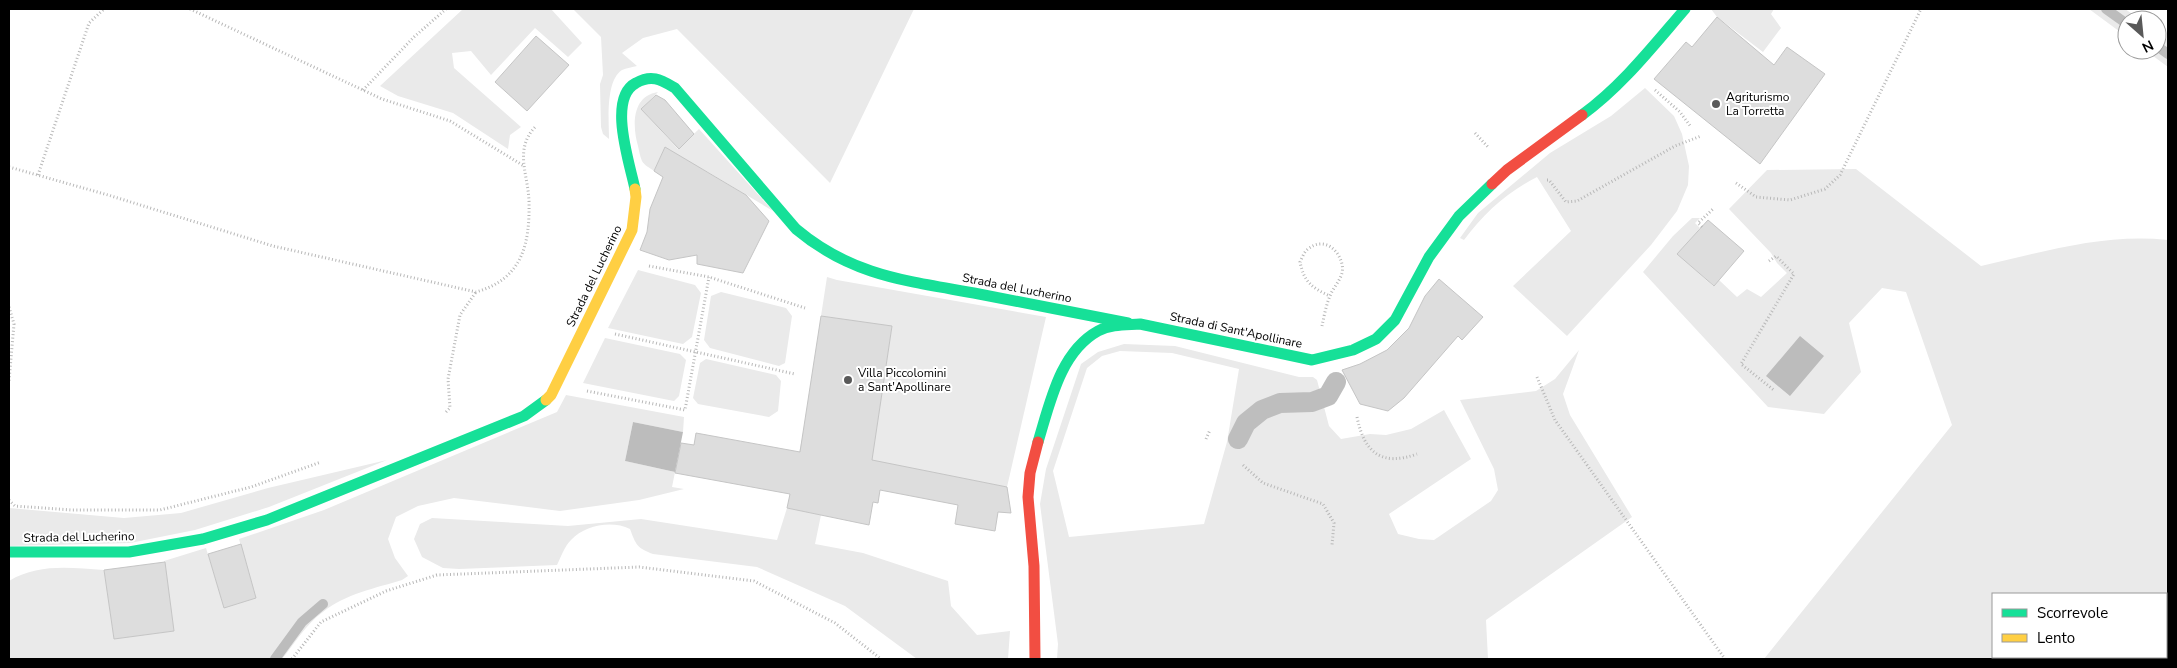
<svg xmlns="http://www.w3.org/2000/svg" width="2177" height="668" font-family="'Nunito Sans',sans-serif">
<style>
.green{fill:#eaeaea;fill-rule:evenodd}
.water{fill:#bcbcbc}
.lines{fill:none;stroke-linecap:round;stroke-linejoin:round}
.stream{stroke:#bcbcbc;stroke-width:10}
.building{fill:#ddd;stroke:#c5c5c5}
.path{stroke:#b8b8b8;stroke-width:3;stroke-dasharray:1 2.5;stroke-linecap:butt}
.lane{stroke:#bebebe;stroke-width:20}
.fast{stroke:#16e098;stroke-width:11}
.slow{stroke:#ffcf43;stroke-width:11}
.jam{stroke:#f24e42;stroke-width:11}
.poi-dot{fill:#595959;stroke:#fff;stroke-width:2}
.labels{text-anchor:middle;stroke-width:4;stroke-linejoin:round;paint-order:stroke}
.poi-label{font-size:12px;fill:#000;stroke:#fff;text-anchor:start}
.street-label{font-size:12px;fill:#000;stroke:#fff}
</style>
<rect width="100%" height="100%" fill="#fff"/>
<path class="green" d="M 463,9 L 551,9 L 582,43 L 568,57 L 535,28 L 491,75 L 471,51 L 452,53 L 454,68 L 521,127 L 510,135 L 508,149 L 453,113 L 398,96 L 380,86 Z
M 573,9 L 914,9 L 830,183 L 677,29 L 643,38 L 622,53 L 637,66 C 633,67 626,68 622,70 C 605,81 609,122 609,139 L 603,134 L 601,127 L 600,84 L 603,75 L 601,37 Z
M 1711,9 L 1774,9 L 1771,14 L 1781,28 L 1763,52 L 1717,17 Z
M 2089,9 L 2125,9 L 2141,20 L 2127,20 L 2127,37 Z
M 2157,32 L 2168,40 L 2168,67 L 2145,50 L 2157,50 Z
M 1645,88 L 1674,116 L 1682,134 L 1689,166 L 1688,185 L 1677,211 L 1651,245 L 1567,336 L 1513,286 L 1571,231 L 1537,177 C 1507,192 1484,213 1464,240 L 1460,238 L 1478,213 L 1550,153 L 1611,116 Z
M 658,92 L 641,109 L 678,149 L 699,129 L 773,211 L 708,172 L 663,151 L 654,171 C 650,168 644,165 642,161 C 640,157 639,150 638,146 C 632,125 632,96 658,92 Z
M 1856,169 L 1981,266 C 2043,252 2105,233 2168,240 L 2168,659 L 1764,659 L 1952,425 L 1906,292 L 1882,288 L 1849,323 L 1861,372 L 1824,414 L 1768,407 L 1643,272 L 1673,236 L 1692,218 L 1700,218 L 1695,223 L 1700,228 L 1678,254 L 1713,286 L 1719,280 L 1737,297 L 1747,289 L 1761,297 L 1787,273 L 1777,263 L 1771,253 L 1729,209 L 1767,170 ZM 1993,594 L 2166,594 L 2166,657 L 1993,657 Z
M 638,270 L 695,285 L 701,293 L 692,337 L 683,344 L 608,328 Z
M 827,277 L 837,280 L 1046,317 L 1007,487 L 885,463 L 797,462 L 803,434 L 874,445 L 892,327 L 821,316 Z
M 721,292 L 786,308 L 792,316 L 785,363 L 779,366 L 710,348 L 704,340 L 711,296 Z
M 605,338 L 680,354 L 686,360 L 679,396 L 674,401 L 583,383 Z
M 1124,344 L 1175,346 L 1299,377 L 1313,377 L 1317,380 L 1329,426 L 1341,439 L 1370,434 L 1386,435 L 1411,429 L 1444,410 L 1471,459 L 1389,514 L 1398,534 L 1419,539 L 1434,540 L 1491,501 L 1498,490 L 1494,469 L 1460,400 L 1536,391 L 1555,379 L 1579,350 L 1563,394 L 1570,415 L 1632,517 L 1486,620 L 1488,659 L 1057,659 L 1058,644 L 1040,504 L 1046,469 L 1081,364 L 1098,352 ZM 1120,351 L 1172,353 L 1239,369 L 1227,442 L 1204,524 L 1069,537 L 1053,471 L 1087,368 L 1102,356 Z
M 706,359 L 776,375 L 781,381 L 778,411 L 769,417 L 698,404 L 693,398 L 700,363 Z
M 566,395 L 684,417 L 683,432 L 633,422 L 625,461 L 675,472 L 672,487 L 684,489 L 639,500 L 560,511 L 454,498 L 418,506 L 396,517 L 388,539 L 395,558 L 408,576 L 402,580 C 376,588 345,594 323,612 C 306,624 295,643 282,659 L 9,659 L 9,581 C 39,563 71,568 104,570 L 114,639 L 174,631 L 164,561 L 206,548 L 224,607 L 256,598 L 239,539 L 324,510 L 557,412 Z
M 387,460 L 269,507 L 195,530 L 130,543 L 9,546 L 9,508 L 124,518 L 181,513 L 268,488 Z
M 787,508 L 821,515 L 815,544 L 863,553 L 948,581 L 951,606 L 977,635 L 1010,631 L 1008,659 L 917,659 L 845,606 L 757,567 L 653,554 C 637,548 636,545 630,529 C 612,520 585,525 571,540 C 564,547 561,557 557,565 L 459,569 L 443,568 L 422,557 L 414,539 L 420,524 L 432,518 L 568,526 L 641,519 L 777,540 Z"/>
<path class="water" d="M 1800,336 L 1824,356 L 1790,396 L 1766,376 Z
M 633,422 L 683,432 L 675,472 L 625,461 Z"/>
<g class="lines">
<path class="stream" d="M 2106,9 L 2127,24
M 2157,46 L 2168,54
M 275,659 L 302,622 L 323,604"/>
</g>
<path class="building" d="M 1717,17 L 1774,65 L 1787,47 L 1825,74 L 1760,164 L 1654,79 L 1686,42 L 1692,47 Z
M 536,36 L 569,65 L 527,111 L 495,82 Z
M 656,95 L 665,100 L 694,134 L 679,149 L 641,109 Z
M 665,147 L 746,195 L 769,221 L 743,273 L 697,264 L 697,255 L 669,260 L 640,250 L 647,232 L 650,209 L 663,177 L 654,171 Z
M 1708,220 L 1744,251 L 1714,286 L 1677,254 Z
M 1439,279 L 1483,317 L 1462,340 L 1458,336 L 1404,398 L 1388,411 L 1360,404 L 1342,370 L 1360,364 L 1387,350 L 1409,328 L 1425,296 Z
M 821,316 L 892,326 L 872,460 L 1007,487 L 1011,513 L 998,512 L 995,531 L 955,524 L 958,505 L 880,490 L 878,503 L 873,502 L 869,525 L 787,508 L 790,494 L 675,473 L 681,443 L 694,445 L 696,433 L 800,452 Z
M 241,544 L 256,598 L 224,608 L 208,554 Z
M 165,562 L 174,631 L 114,639 L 104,570 Z"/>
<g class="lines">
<path class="path" d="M 190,9 L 382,99 L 450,121 L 524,166
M 363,90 L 414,37 L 446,9
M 1655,90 L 1680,112 L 1691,127
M 1475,133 L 1488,147
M 9,167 L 108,195 L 273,246 L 476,292 C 522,279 530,245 529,201 C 528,174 514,150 535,127
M 38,175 L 89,23 L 104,9
M 1547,180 L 1549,180 L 1566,202 L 1577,201 L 1675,146 L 1701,136
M 1736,183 L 1756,197 L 1790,200 L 1825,189 L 1840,175 L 1921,9
M 1702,227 L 1698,223 L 1713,209
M 1769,261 L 1776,256 L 1794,274 L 1741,364 L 1775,391
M 649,266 L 709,277 L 805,308
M 9,307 L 14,324 L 9,381
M 1322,326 C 1324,317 1326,305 1330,296 C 1334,285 1345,277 1342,264 C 1338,248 1323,237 1308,249 C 1304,252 1302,258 1300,262 C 1304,282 1312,288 1330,296
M 615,334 L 795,374
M 1537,377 L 1555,420 L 1725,659
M 587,391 L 685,410 L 709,277
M 446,412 L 450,408 L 448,379 L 460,315 L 476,292
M 1357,417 C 1364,452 1381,467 1417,454
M 1206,439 L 1210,430
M 1243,465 L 1263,483 L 1323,504 L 1334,523 L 1332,545
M 9,500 L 15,506 L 72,510 L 160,510 L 251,487 L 321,462
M 292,659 L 321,622 L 386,591 L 437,575 L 639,567 L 754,581 L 835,623 L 881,659"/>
<path class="lane" d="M 1238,439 L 1246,423 L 1262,410 L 1280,403 L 1312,402 L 1328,396 L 1336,382"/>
<path class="fast" d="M 1582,115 C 1622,86 1653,46 1685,9
M 635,189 C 630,164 607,98 636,83 C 652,74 661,80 675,88 L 796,229 C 853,277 909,281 979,294 C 1029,304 1078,313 1128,323
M 1038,442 C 1050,403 1060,352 1098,331 C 1111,324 1126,325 1140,324 L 1312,360 L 1353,350 L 1376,339 L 1395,320 L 1429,257 L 1459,216 L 1492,184
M 9,552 L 129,552 L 203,539 L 267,520 L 524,416 L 546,400"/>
<path class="slow" d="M 546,400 L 551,395 L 632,230 L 636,197 L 635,189"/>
<path class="jam" d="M 1492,184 L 1507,170 L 1582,115
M 1035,659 L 1034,566 L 1028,497 L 1030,473 L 1038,442"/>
</g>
<g class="poi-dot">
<circle cx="1716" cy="104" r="5"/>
<circle cx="848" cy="380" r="5"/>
</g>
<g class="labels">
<g class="poi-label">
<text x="1726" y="101">Agriturismo<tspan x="1726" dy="14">La Torretta</tspan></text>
<text x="858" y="377">Villa Piccolomini<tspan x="858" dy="14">a Sant'Apollinare</tspan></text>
</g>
<g class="street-label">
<text transform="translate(594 276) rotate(-64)" y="4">Strada del Lucherino</text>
<text transform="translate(1017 288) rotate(11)" y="4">Strada del Lucherino</text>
<text transform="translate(1236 330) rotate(12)" y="4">Strada di Sant'Apollinare</text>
<text transform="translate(79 537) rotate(-1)" y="4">Strada del Lucherino</text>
</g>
</g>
<rect width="2177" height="668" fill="none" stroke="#000000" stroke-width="20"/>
<rect x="1992" y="593" width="175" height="65" fill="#ffffff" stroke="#999999"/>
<rect x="2002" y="609" width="25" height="8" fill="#16e098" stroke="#999999"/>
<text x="2037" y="618" font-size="15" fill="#000000">Scorrevole</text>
<rect x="2002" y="634" width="25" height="8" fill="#ffcf43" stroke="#999999"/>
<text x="2037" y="643" font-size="15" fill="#000000">Lento</text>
<g transform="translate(2142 35) rotate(153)"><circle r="24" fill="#ffffff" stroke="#999999"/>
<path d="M0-4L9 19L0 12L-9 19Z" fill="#595959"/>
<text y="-8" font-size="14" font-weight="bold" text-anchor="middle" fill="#000000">N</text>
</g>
</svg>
